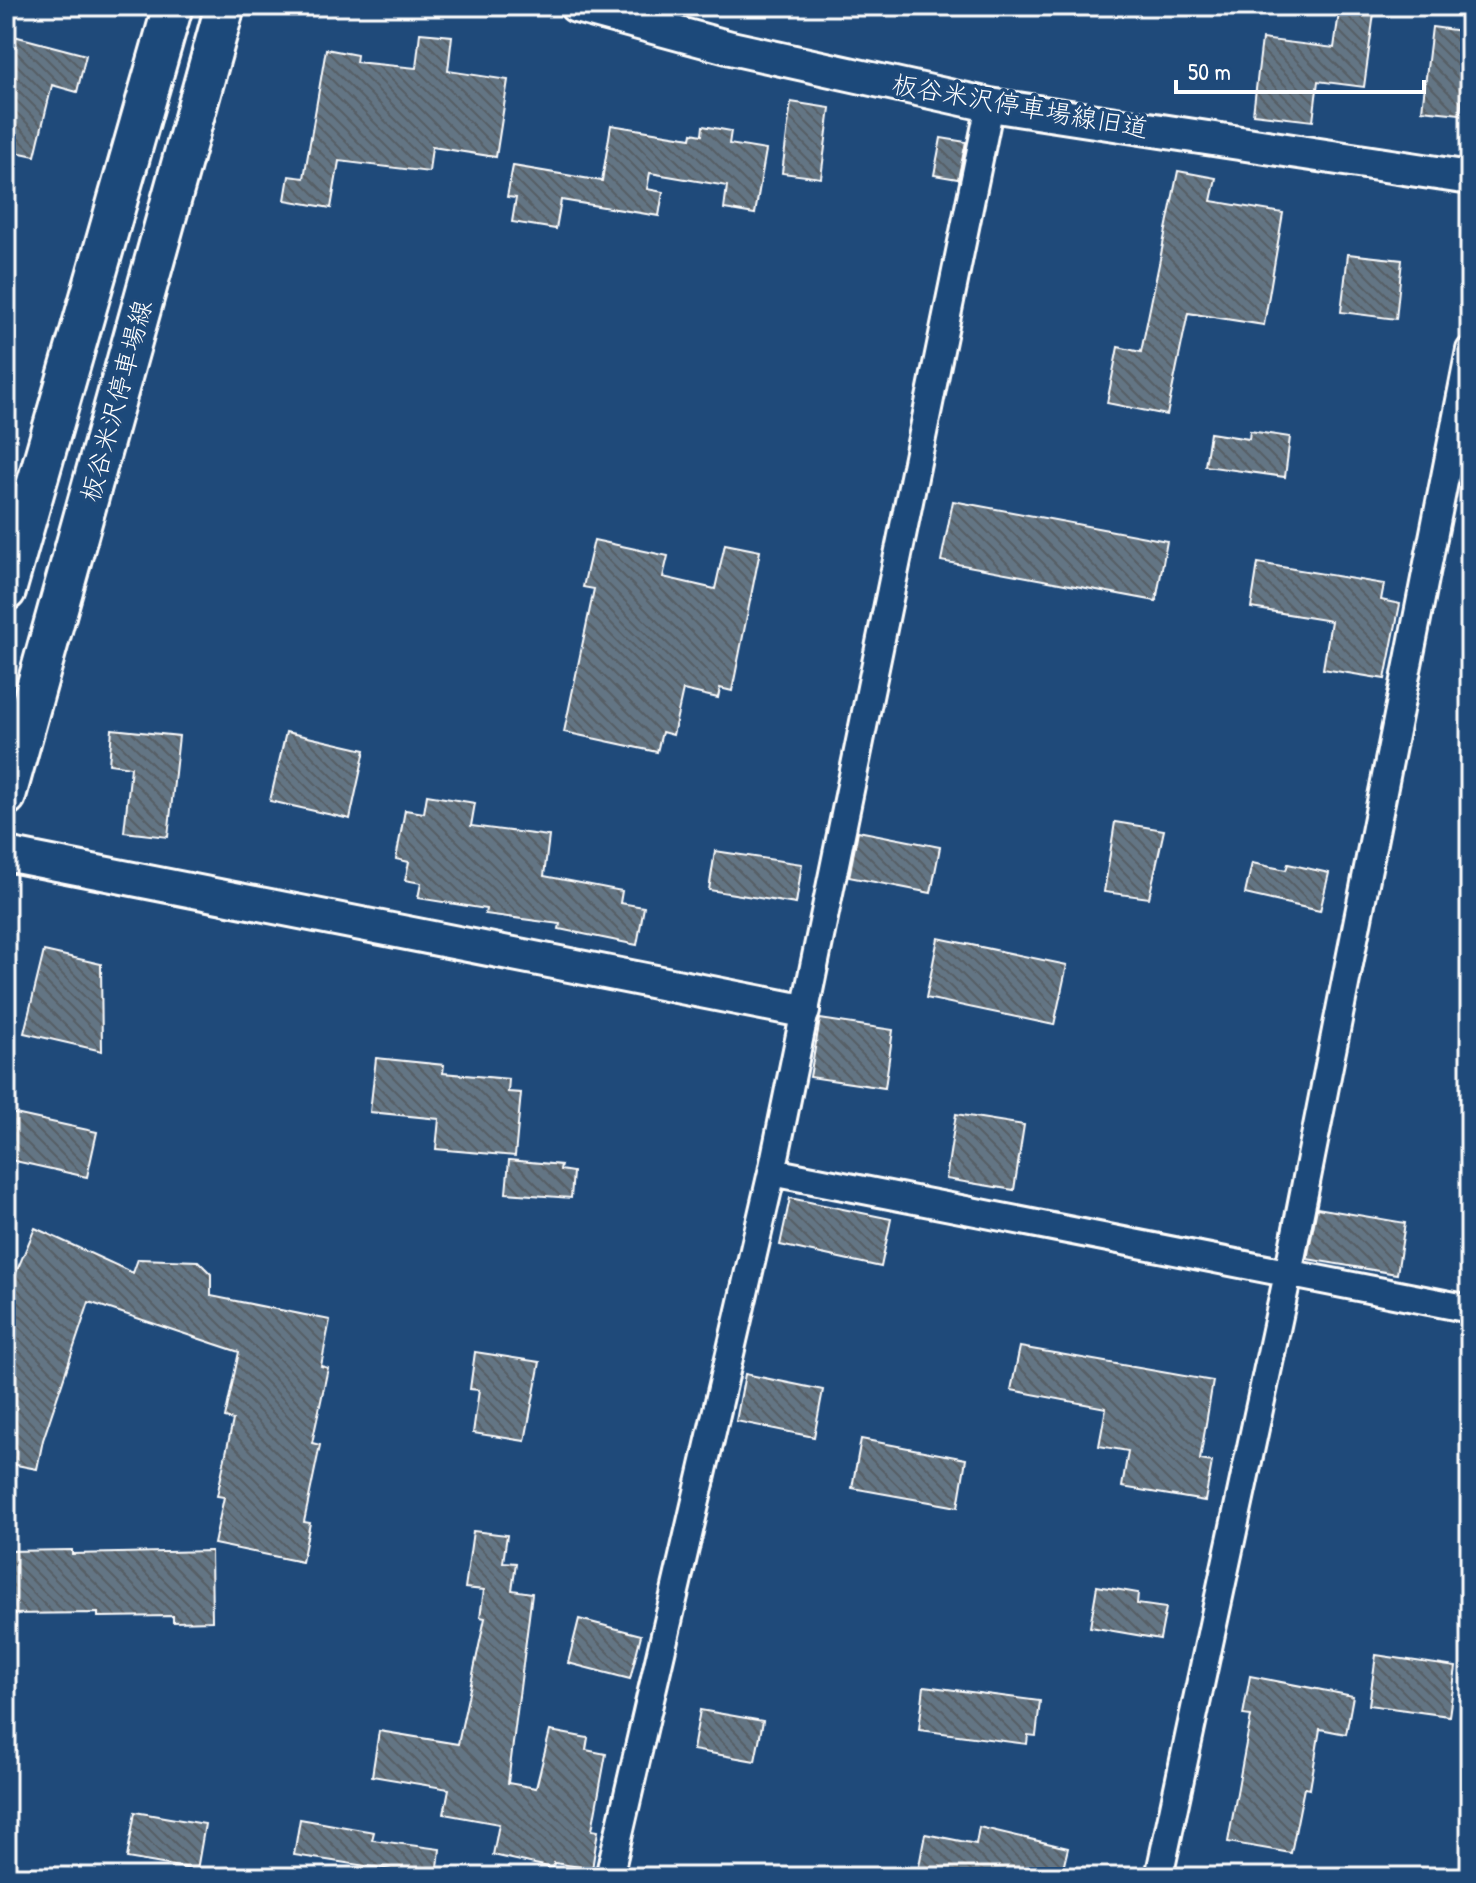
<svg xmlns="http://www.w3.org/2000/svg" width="1476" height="1883" font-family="'Patrick Hand','Klee One',sans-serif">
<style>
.building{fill:url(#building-back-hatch);stroke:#fff;stroke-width:2}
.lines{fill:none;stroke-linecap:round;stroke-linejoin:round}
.minor-casing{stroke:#fff;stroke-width:32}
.tertiary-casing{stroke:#fff;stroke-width:38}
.secondary-casing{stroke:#fff;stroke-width:44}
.minor{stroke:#1f4a7a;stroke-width:26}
.tertiary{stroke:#1f4a7a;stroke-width:32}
.secondary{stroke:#1f4a7a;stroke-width:38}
.labels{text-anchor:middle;stroke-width:7;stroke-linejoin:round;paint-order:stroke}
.street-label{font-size:26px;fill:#fff;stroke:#1f4a7a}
</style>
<defs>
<pattern id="building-back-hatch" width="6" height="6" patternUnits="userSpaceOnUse" patternTransform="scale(2)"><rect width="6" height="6" fill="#647584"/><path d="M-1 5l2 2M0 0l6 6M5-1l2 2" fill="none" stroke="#575e65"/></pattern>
</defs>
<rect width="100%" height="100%" fill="#1f4a7a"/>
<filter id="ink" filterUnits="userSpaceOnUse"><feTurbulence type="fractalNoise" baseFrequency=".0125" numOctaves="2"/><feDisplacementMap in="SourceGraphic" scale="16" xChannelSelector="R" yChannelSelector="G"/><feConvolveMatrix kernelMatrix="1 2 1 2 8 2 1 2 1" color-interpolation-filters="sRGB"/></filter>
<g filter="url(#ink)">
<path class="building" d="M 1340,6 L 1375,6 L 1364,87 L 1318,81 L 1313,121 L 1253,114 L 1262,39 L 1334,48 Z
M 1432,27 L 1470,32 L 1460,114 L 1422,110 Z
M 420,33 L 452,36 L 448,71 L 508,80 L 496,157 L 432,147 L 429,172 L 339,161 L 331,208 L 285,200 L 289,176 L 304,178 L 326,49 L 357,55 L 356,62 L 416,68 Z
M 14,36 L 86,55 L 77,92 L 52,85 L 35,156 L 6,150 L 6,65 Z
M 791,102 L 830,108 L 821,178 L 782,173 Z
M 611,125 L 691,138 L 692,133 L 702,135 L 703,126 L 731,131 L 729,144 L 766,150 L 755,214 L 724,209 L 727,186 L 650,173 L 647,189 L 663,192 L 659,216 L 561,200 L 556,229 L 512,222 L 516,198 L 507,197 L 513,166 L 602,181 Z
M 941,138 L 966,142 L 958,179 L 934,175 Z
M 1178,171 L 1216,178 L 1211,201 L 1283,213 L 1264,325 L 1188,313 L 1167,415 L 1107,403 L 1118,347 L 1141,352 Z
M 1348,254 L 1402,260 L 1396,319 L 1341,312 Z
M 1250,431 L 1290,437 L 1285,477 L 1205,466 L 1210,433 L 1249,439 Z
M 953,501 L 1167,541 L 1156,601 L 941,561 Z
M 594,540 L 668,556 L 663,577 L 715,589 L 725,544 L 760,551 L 732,691 L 720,688 L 718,698 L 683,690 L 673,735 L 662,732 L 657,752 L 564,732 L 594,589 L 583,587 Z
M 1258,563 L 1384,584 L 1381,600 L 1400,604 L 1385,679 L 1323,669 L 1331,621 L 1251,608 Z
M 112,729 L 179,736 L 168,837 L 124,832 L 131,767 L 109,764 Z
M 286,732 L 365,750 L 350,819 L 270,801 Z
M 427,795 L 475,803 L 471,826 L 549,836 L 544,876 L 622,891 L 620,903 L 644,907 L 637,945 L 559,929 L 560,924 L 485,914 L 486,909 L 418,898 L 421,883 L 405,880 L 409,862 L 396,859 L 405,810 L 424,813 Z
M 1115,822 L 1164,830 L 1149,898 L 1104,892 Z
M 858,831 L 940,847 L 931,893 L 849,877 Z
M 715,851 L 802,864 L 796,904 L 709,890 Z
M 1252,863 L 1286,870 L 1288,864 L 1329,873 L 1320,911 L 1245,894 Z
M 938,938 L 1067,965 L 1054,1025 L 926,998 Z
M 44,951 L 101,964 L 102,1051 L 24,1033 Z
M 820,1019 L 893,1030 L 885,1088 L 810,1077 Z
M 376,1058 L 444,1065 L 443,1073 L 509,1079 L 508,1092 L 521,1093 L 515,1156 L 436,1149 L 439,1119 L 370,1112 Z
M 6,1112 L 97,1132 L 87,1177 L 6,1159 Z
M 956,1114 L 1024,1125 L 1014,1190 L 946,1179 Z
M 509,1160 L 561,1165 L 560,1170 L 573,1172 L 571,1198 L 506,1193 Z
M 790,1198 L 891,1219 L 881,1267 L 780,1245 Z
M 1317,1208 L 1405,1223 L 1397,1274 L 1307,1259 Z
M 35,1228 L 133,1273 L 138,1259 L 198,1261 L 211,1274 L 211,1296 L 330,1320 L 321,1366 L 328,1368 L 312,1443 L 320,1445 L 304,1522 L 310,1523 L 302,1562 L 214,1544 L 224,1497 L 217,1496 L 233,1420 L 225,1418 L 239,1352 L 89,1302 L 43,1440 L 37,1469 L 6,1463 L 6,1296 Z
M 1020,1347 L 1213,1381 L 1200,1460 L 1212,1462 L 1205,1501 L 1122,1487 L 1128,1451 L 1099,1446 L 1106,1408 L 1011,1390 Z
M 475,1352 L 540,1362 L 525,1441 L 473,1433 L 479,1390 L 470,1389 Z
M 745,1374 L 823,1390 L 814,1437 L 736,1421 Z
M 861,1439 L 966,1459 L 958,1507 L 852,1488 Z
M 473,1531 L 507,1535 L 503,1562 L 516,1563 L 512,1590 L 532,1593 L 508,1783 L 536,1788 L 550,1731 L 588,1738 L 586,1750 L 606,1754 L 592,1830 L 598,1831 L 592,1869 L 554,1863 L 553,1868 L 493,1855 L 499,1824 L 444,1814 L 449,1789 L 372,1776 L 379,1731 L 458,1744 L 485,1618 L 480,1617 L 484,1590 L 465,1588 Z
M 72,1550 L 72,1554 L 211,1551 L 212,1621 L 173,1622 L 173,1616 L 98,1617 L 98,1613 L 6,1614 L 6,1551 Z
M 1097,1586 L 1138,1593 L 1137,1604 L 1166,1608 L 1160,1639 L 1090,1627 Z
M 579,1619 L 641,1635 L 630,1679 L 568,1663 Z
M 1376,1655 L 1456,1667 L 1449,1716 L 1369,1705 Z
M 1250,1676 L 1353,1696 L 1346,1734 L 1320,1729 L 1310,1789 L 1304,1788 L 1291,1853 L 1228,1842 L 1251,1716 L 1243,1715 Z
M 924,1686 L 1040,1701 L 1036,1736 L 1028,1735 L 1027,1744 L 919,1730 Z
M 700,1710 L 763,1721 L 755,1761 L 693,1750 Z
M 135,1812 L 205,1824 L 197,1870 L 127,1858 Z
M 300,1819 L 374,1832 L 372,1840 L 440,1849 L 437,1877 L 294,1855 Z
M 979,1827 L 1068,1848 L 1061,1877 L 917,1877 L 925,1834 L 976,1844 Z"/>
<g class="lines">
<defs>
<path id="minor" d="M 772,1172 L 1470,1309
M 609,1877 L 772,1172 L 990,105
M 1159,1877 L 1288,1274 L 1470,350"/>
<path id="tertiary" d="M 576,6 L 731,48 L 990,105 L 1470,178
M 6,854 L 803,1011"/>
<path id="secondary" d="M 6,591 L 173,6
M 6,796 L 225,6"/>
</defs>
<use href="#minor" class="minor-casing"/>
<use href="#tertiary" class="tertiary-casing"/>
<use href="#secondary" class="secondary-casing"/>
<use href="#minor" class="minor"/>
<use href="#tertiary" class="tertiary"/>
<use href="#secondary" class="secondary"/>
</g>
</g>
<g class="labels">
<g class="street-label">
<text transform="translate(1020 106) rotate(10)" y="9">板谷米沢停車場線旧道</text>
<text transform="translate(116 401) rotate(-75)" y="9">板谷米沢停車場線</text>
</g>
</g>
<rect width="1476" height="1883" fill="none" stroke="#1f4a7a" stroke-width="32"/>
<rect x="16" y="16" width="1444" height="1851" fill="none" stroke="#fff" stroke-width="3" filter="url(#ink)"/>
<path d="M1176 80v12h248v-12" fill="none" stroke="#ffffff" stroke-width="4"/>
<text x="1188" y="80" font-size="24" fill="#ffffff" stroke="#1f4a7a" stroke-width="6" paint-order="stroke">50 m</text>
</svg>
